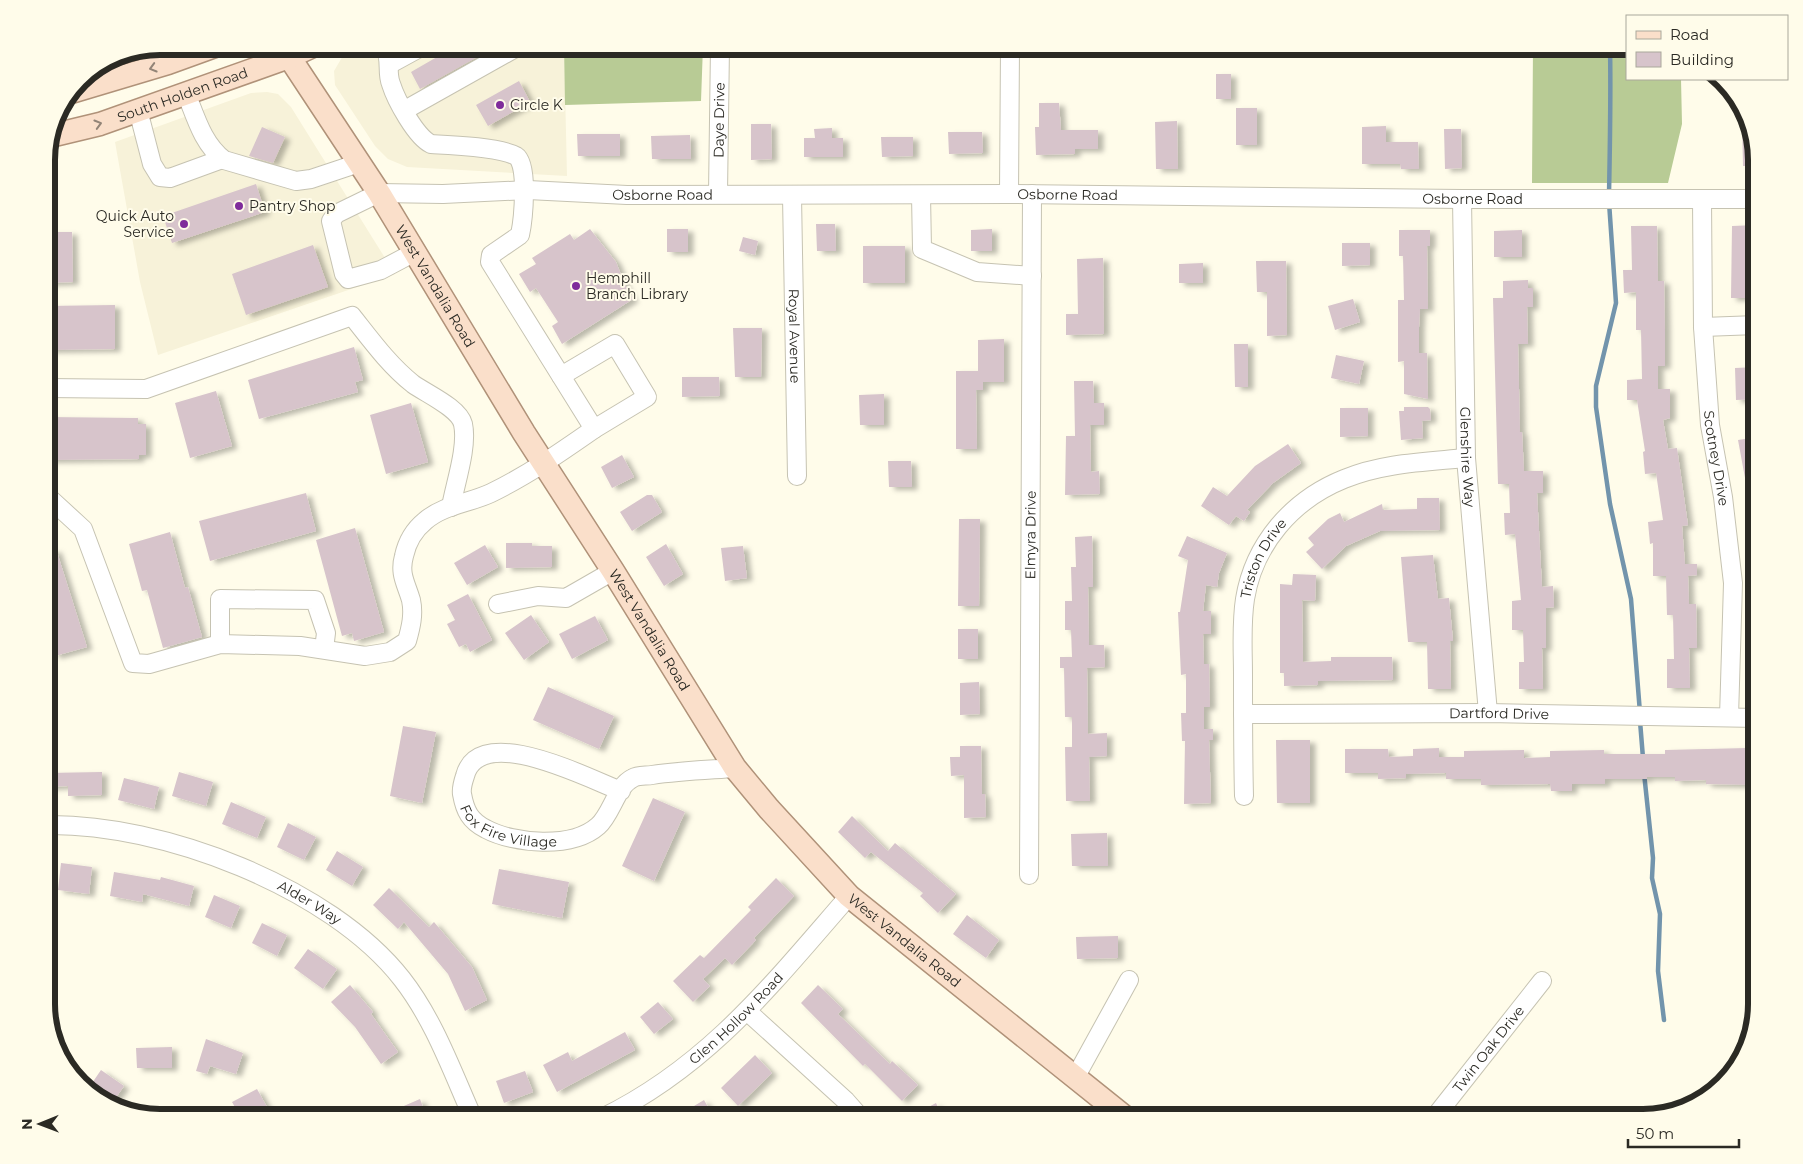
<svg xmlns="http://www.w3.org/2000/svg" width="1803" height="1164" font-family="Montserrat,sans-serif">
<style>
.built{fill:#f7f2d9}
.forest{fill:#b8cb95}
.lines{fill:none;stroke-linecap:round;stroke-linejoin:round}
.stream{stroke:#7294ac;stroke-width:4.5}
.building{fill:#d7c4cb;filter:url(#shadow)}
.minor-casing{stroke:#c6c3b2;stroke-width:20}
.major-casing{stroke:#b09279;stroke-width:25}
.minor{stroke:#fff;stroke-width:18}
.major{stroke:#fadfca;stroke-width:22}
.oneway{stroke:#928477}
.poi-dot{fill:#7f2c9b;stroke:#fffcea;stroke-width:2}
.labels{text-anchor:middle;stroke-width:4;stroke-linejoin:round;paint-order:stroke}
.street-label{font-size:14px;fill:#2b2a24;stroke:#fffcea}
.poi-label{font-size:14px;fill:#2b2a24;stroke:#fffcea;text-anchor:start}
.rim{fill:none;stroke:#2b2a24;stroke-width:6}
</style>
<defs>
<filter id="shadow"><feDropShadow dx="5.5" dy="3" stdDeviation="2.5" flood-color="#0004"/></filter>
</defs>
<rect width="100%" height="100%" fill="#fffcea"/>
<path class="built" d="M 359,46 L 564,46 L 567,176 L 407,167 L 388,159 L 375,146 L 335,85 L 334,71 L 344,54 Z
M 156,47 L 104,64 L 102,65 L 117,55 Z
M 267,92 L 278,94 L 291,107 L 395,274 L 158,355 L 140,282 L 115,142 L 251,93 Z"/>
<path class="forest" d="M 564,46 L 703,46 L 701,101 L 565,105 Z
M 1533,46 L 1627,46 L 1627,79 L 1681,79 L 1682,124 L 1668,183 L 1532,183 Z"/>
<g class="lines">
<path class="stream" d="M 1609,194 C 1610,145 1611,96 1610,46
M 1609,202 L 1616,303 L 1596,386 L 1596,407 L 1610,504 L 1631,599 L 1640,713
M 1640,721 L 1643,758
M 1644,773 L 1653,858 L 1652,878 L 1660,914 L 1658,971 L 1664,1020"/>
</g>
<path class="building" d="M 456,46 L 497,46 L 420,89 L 411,72 Z
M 1216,74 L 1231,74 L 1231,99 L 1216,99 Z
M 519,81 L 530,102 L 488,126 L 476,105 Z
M 1039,103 L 1059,103 L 1061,130 L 1098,130 L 1098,149 L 1075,149 L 1075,154 L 1036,155 L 1035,127 L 1039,127 Z
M 1236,108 L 1257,108 L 1257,145 L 1236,145 Z
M 1746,120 L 1757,160 L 1757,166 L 1743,166 L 1742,121 Z
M 1177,121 L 1178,169 L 1156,169 L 1155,122 Z
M 751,124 L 771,124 L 772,159 L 751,160 Z
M 1386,126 L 1386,142 L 1418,142 L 1419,169 L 1401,169 L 1400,164 L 1362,164 L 1362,127 Z
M 262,127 L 285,137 L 273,163 L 249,156 Z
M 832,128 L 832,138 L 843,138 L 843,157 L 804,157 L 804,138 L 815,138 L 814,129 Z
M 1444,129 L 1461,129 L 1462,168 L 1445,169 Z
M 948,132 L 982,132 L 983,153 L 949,154 Z
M 577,134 L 620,134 L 620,156 L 578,156 Z
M 690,135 L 691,159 L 652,159 L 651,136 Z
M 881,137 L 913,137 L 913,156 L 882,157 Z
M 256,184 L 265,212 L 172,243 L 163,216 Z
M 816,224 L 835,224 L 836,251 L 817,251 Z
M 1757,225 L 1756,298 L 1731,298 L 1732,226 Z
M 1631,226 L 1657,226 L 1658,281 L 1664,281 L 1665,330 L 1665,366 L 1658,366 L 1658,389 L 1670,389 L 1670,418 L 1663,420 L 1668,449 L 1677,448 L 1688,525 L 1682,526 L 1685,564 L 1697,564 L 1697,575 L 1688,576 L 1689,604 L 1696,604 L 1697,648 L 1689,648 L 1690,688 L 1667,688 L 1667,659 L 1674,659 L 1673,615 L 1667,615 L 1666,576 L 1653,576 L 1653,543 L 1650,544 L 1648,522 L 1663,520 L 1656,473 L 1645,474 L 1643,452 L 1645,451 L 1637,400 L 1627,400 L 1627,380 L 1642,379 L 1641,330 L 1636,330 L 1636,292 L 1624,293 L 1623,270 L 1632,270 Z
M 590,229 L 616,262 L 625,285 L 633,299 L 562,344 L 552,326 L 558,322 L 536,288 L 530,292 L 519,274 L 536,264 L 532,258 L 570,234 L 574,240 Z
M 667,229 L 688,229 L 688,252 L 667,252 Z
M 992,229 L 992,251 L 971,251 L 971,230 Z
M 1399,230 L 1430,230 L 1430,246 L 1427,246 L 1428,309 L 1420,309 L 1419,327 L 1419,353 L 1427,353 L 1428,399 L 1404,394 L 1404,361 L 1398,362 L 1398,300 L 1404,300 L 1403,256 L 1399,256 Z
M 1522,230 L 1522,257 L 1494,257 L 1494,231 Z
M 46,232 L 72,232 L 73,282 L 46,283 Z
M 743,237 L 758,241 L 755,255 L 739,251 Z
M 1342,243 L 1370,243 L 1370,265 L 1342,266 Z
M 313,245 L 328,287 L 246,315 L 232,274 Z
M 863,246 L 905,246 L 905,283 L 863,283 Z
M 1103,258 L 1104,334 L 1066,335 L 1066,314 L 1078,314 L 1077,259 Z
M 1256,261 L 1286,261 L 1287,335 L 1267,336 L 1267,292 L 1257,292 Z
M 1203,263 L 1203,283 L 1179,283 L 1179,264 Z
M 1528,280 L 1528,288 L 1533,288 L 1533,307 L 1527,307 L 1528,344 L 1518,344 L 1520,432 L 1522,432 L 1524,471 L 1543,471 L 1543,493 L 1537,493 L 1542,587 L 1553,586 L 1554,607 L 1546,608 L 1546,648 L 1542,648 L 1543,689 L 1519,689 L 1519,662 L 1524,662 L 1523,630 L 1512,630 L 1512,601 L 1521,600 L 1515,534 L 1505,535 L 1504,513 L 1510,513 L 1509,484 L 1498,484 L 1493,298 L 1503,298 L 1503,281 Z
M 1353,299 L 1360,322 L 1335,330 L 1328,306 Z
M 115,305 L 115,349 L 46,350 L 46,306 Z
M 733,328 L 762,328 L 761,377 L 735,377 Z
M 1004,339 L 1004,382 L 983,382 L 983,390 L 976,390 L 977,449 L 956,449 L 956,371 L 978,371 L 978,340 Z
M 1234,344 L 1248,344 L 1248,387 L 1235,387 Z
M 354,347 L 363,380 L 355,382 L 358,392 L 259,419 L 248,380 Z
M 1336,355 L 1364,361 L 1359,384 L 1331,378 Z
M 1757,367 L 1757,399 L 1736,400 L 1735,368 Z
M 682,377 L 719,377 L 720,396 L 682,397 Z
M 1074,381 L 1093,381 L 1094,403 L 1104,403 L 1104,425 L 1090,425 L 1091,472 L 1099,471 L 1100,494 L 1065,495 L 1066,436 L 1075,436 Z
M 216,391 L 232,446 L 190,458 L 175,403 Z
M 884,394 L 884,425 L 860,425 L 859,395 Z
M 411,403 L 428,462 L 386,474 L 370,415 Z
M 1404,407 L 1428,407 L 1430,409 L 1431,420 L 1422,421 L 1423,438 L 1401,440 L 1399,411 L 1404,411 Z
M 1340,408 L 1368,408 L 1368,436 L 1340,437 Z
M 46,417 L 138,418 L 138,424 L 146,424 L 146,455 L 139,455 L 139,459 L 46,460 Z
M 1757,437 L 1757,476 L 1745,478 L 1738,440 Z
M 1288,444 L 1301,463 L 1273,483 L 1247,510 L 1250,512 L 1244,521 L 1236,516 L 1229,525 L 1201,506 L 1213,487 L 1227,496 L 1255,466 Z
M 622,455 L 634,477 L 612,488 L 601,467 Z
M 888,461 L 911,461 L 912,487 L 889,487 Z
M 306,493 L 316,531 L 210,561 L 199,521 Z
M 647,495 L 652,495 L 662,512 L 632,531 L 620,512 Z
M 1417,498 L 1439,498 L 1440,530 L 1380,531 L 1346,546 L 1322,569 L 1306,552 L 1314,545 L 1308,538 L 1328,519 L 1340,513 L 1344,522 L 1382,504 L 1383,510 L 1417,509 Z
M 959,519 L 980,519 L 979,606 L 958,606 Z
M 355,528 L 384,632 L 354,641 L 352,633 L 342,636 L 316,540 Z
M 170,532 L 185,588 L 188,587 L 202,637 L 163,648 L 147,590 L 142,591 L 129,544 Z
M 1092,536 L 1093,587 L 1088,587 L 1089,645 L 1104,645 L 1105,667 L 1087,668 L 1088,734 L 1107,733 L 1107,756 L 1089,757 L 1090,801 L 1066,801 L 1065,747 L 1072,747 L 1072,717 L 1065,717 L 1064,668 L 1060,668 L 1060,657 L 1072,657 L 1071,630 L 1065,630 L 1065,601 L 1072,601 L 1071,567 L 1076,567 L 1075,537 Z
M 1187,536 L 1227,553 L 1219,573 L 1217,587 L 1206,585 L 1203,611 L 1211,611 L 1211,634 L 1203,634 L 1204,664 L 1209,664 L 1210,707 L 1204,707 L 1204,729 L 1213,729 L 1213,740 L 1209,740 L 1211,803 L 1184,804 L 1185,741 L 1182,741 L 1181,713 L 1186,713 L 1186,674 L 1181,675 L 1178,612 L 1180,612 L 1188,560 L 1178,556 Z
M 506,543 L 532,543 L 532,546 L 552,546 L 552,567 L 506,568 Z
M 666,544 L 683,574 L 664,586 L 646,557 Z
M 485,545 L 498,567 L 467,585 L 454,563 Z
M 743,546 L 747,578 L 725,581 L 721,548 Z
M 56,549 L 87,647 L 55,656 L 53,650 L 46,652 L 46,552 Z
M 1433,555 L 1438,599 L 1449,598 L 1453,641 L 1450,641 L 1451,689 L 1428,689 L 1427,642 L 1408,642 L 1401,557 Z
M 1293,574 L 1316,575 L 1315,601 L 1302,600 L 1303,662 L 1331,661 L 1331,657 L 1392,657 L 1393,680 L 1318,681 L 1318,685 L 1284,686 L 1284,673 L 1280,673 L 1280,584 L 1292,585 Z
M 468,594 L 492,640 L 470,652 L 466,644 L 459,647 L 447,624 L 455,620 L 447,605 Z
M 531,615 L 549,642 L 524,660 L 505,633 Z
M 595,616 L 608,640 L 572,659 L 559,634 Z
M 958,629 L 978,629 L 978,659 L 958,659 Z
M 979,682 L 980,714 L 960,715 L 960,683 Z
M 548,687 L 614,716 L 599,749 L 533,720 Z
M 403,726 L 436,732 L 422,803 L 390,796 Z
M 1276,740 L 1310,740 L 1310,803 L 1277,803 Z
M 960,746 L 981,746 L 982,794 L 985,794 L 986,817 L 964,818 L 964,775 L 951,776 L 950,757 L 960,757 Z
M 1439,748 L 1439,757 L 1464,757 L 1464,751 L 1524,750 L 1524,758 L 1550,757 L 1550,751 L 1604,750 L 1604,754 L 1665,754 L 1665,750 L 1747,748 L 1747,758 L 1757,758 L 1757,785 L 1706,784 L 1706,780 L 1675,781 L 1675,777 L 1647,777 L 1647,779 L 1605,779 L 1605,784 L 1572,784 L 1572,791 L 1551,791 L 1550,784 L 1481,785 L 1481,779 L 1446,779 L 1446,773 L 1406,774 L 1406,778 L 1378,779 L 1378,773 L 1345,773 L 1345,749 L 1388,749 L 1389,757 L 1413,756 L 1413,749 Z
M 102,772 L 102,795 L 68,796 L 68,786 L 46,787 L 46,773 Z
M 179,772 L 213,782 L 206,806 L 172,796 Z
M 124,778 L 159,787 L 154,809 L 118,800 Z
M 653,798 L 685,812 L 654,881 L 622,866 Z
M 231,802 L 266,817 L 257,838 L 222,824 Z
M 852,816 L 888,851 L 895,843 L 956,894 L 938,913 L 920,896 L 923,893 L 871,852 L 865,858 L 838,832 Z
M 288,823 L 316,837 L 304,860 L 277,847 Z
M 1107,833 L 1108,866 L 1072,866 L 1071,834 Z
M 337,851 L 363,867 L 352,886 L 326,870 Z
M 61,863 L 92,867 L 89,894 L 58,890 Z
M 499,869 L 569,882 L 562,918 L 492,904 Z
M 114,872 L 160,880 L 161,877 L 194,886 L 189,906 L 143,894 L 142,902 L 110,896 Z
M 776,878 L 794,896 L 754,938 L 756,940 L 732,965 L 725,958 L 703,979 L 710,986 L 693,1002 L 673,981 L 700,955 L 704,958 L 751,910 L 748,907 Z
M 389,888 L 429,927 L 434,922 L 472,967 L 487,1000 L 465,1011 L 448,974 L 404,922 L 398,929 L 373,905 Z
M 214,895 L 240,906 L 231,928 L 205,917 Z
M 967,915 L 999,940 L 986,958 L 953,934 Z
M 262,923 L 287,935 L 277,956 L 252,943 Z
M 1118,936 L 1118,958 L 1077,959 L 1076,937 Z
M 308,949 L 337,969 L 323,989 L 294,968 Z
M 350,985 L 373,1012 L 371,1014 L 398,1052 L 381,1064 L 355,1027 L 331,1002 Z
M 818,985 L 843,1009 L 838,1014 L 890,1064 L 892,1061 L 918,1085 L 902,1101 L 865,1064 L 863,1066 L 801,1003 Z
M 658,1002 L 673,1019 L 654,1034 L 640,1017 Z
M 625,1032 L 635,1050 L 557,1092 L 543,1065 L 568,1052 L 572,1061 Z
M 206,1039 L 243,1053 L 236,1074 L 210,1066 L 207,1074 L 196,1071 Z
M 172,1047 L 172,1068 L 137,1068 L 136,1048 Z
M 755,1055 L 772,1073 L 738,1106 L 721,1088 Z
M 101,1070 L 124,1086 L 112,1103 L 97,1099 L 88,1089 Z
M 525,1071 L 533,1092 L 504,1103 L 496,1081 Z
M 257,1089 L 273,1118 L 241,1118 L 232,1102 Z
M 420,1099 L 427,1118 L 376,1118 Z
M 704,1100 L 714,1118 L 674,1118 Z
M 936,1103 L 943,1118 L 908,1118 Z"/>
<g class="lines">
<defs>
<g id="minor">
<path d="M 390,64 L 423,46"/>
<path d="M 186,93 C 196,118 203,144 224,160 L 296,181 L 311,179 L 359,163"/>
<path d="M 138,110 L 152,164 L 160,177 L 170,178 L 222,159"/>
<path d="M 405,110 L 519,46"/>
<path id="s1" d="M 718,194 L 720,46"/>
<path d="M 1009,194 L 1010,46"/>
<path d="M 921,195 L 922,249 L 977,272 L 1032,276"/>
<path id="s2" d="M 792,196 L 797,476"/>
<path id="s3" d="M 1462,199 L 1466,458 L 1488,713"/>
<path id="s4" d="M 1702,199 L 1703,327 L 1710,425 L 1723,497 L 1733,583 L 1729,717"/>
<path id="s5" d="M 415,252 L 381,270 L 348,279 L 344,274 L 331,221 L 336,214 L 379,193 L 443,194 L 528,190 L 627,195 L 1009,194 L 1462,199 L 1757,199"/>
<path d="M 1703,327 L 1757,325"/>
<path d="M 561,376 L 615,344 L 647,397 L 594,429"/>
<path d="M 46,388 L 146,389 L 352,316 C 371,340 389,365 413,384 C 427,394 459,408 463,424 C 468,447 455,484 451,507"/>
<path d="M 46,495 L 83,529 L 133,663 L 149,664 L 220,644 L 300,646 L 365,656 L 390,652 L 407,641 C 411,627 414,614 411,600 C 406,583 399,574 404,556 C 407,542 414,530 425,521 C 443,505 470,503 491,493 C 528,475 561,452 594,429 L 490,262 L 491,255 L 520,235 C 523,221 529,164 516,156 C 500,147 451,145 431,144 C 416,137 396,100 391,84 C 386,72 392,58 384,46"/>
<path d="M 498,604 L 538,596 L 566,598 L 613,571"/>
<path d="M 220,644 L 220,599 L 315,600 L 326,633 L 324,649"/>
<path id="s6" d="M 1243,714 L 1488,713 L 1757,718"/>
<path id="s7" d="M 621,791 C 589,779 479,721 465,776 C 463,782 461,788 462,794 C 465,811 470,821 486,829 C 514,844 572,849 598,826 C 612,814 616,786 633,778 C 638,775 646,776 652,775 C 679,771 707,770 735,768"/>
<path id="s8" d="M 1244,796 C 1243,756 1243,715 1243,675 C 1243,650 1241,624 1245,599 C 1254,544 1292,500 1344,479 C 1382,463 1425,462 1466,458"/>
<path id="s9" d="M 46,825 C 162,823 330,887 402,979 C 434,1020 452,1071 473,1118"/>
<path id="s10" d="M 1029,875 L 1032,194"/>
<path d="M 748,1012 L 846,1101 L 861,1118"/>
<path d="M 1075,1078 L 1129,980"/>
<path id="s11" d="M 602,1118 C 709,1066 773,983 849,896"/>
<path id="s12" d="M 1434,1118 L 1542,981"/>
</g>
<g id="major">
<path id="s13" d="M 282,46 L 379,193 L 524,433 L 613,571 L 735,768 L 769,809 L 849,896 L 1126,1118"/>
<path d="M 71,92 L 168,63 L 215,46"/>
<path id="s14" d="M 50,136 L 100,124 L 289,57 L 313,46"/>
</g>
</defs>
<use href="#minor" class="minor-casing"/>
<use href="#major" class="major-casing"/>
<use href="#minor" class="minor"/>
<use href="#major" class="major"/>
</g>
<defs><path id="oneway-chevron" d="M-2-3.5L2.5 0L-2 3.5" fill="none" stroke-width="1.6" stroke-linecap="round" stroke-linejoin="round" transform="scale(1.25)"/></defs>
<g class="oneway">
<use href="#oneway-chevron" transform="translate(153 68) rotate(164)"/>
<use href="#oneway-chevron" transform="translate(98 124) rotate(-16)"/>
</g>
<g class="poi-dot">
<circle cx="500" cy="105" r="5"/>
<circle cx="239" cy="206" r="5"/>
<circle cx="184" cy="224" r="5"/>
<circle cx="576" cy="286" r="5"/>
</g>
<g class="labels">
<g class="street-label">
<text dy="5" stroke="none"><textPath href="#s14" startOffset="139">South Holden Road</textPath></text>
<text dy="5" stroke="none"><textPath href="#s1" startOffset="74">Daye Drive</textPath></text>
<text dy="5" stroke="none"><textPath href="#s5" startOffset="474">Osborne Road</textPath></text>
<text dy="5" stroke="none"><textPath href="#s5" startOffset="879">Osborne Road</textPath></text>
<text dy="5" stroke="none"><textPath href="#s5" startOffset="1284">Osborne Road</textPath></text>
<text dy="5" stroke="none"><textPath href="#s13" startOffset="285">West Vandalia Road</textPath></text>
<text dy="5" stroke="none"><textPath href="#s2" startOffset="140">Royal Avenue</textPath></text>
<text dy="5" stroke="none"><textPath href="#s3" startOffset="258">Glenshire Way</textPath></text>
<text dy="5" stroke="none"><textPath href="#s4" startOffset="260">Scotney Drive</textPath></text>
<text dy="5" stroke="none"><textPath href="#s10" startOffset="340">Elmyra Drive</textPath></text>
<text dy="5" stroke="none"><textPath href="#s8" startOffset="242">Triston Drive</textPath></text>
<text dy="5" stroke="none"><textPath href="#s13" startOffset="690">West Vandalia Road</textPath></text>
<text dy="5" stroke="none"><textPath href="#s6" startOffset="256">Dartford Drive</textPath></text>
<text dy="5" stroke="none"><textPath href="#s7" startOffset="256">Fox Fire Village</textPath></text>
<text dy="5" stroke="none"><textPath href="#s9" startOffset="278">Alder Way</textPath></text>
<text dy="5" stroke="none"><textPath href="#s13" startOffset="1095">West Vandalia Road</textPath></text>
<text dy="5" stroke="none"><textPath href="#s11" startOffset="168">Glen Hollow Road</textPath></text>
<text dy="5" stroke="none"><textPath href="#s12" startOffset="88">Twin Oak Drive</textPath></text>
</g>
<g class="poi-label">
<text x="510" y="110">Circle K</text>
<text x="249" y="211">Pantry Shop</text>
<text x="174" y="221" text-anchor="end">Quick Auto<tspan x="174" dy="16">Service</tspan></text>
<text x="586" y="283">Hemphill<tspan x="586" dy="16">Branch Library</tspan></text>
</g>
</g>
<path d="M0 0H1803V1164H0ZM160 55H1643A105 105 0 0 1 1748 160V1004A105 105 0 0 1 1643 1109H160A105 105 0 0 1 55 1004V160A105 105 0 0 1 160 55Z" fill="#fffcea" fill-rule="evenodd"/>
<path class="rim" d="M160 55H1643A105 105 0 0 1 1748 160V1004A105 105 0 0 1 1643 1109H160A105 105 0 0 1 55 1004V160A105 105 0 0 1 160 55Z"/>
<rect x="1626" y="15" width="162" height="65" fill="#fffcea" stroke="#aaa89b"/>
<rect x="1636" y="31" width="25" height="8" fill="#fadfca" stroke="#aaa89b"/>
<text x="1670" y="40" font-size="15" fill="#2b2a24">Road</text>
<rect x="1636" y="52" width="25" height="15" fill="#d7c4cb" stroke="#aaa89b"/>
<text x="1670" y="65" font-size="15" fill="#2b2a24">Building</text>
<g transform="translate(40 1124) rotate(269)" stroke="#fffcea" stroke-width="4" paint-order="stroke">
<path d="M0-4L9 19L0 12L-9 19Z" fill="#2b2a24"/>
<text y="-8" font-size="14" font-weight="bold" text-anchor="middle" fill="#2b2a24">N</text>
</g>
<path d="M1628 1139v8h111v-8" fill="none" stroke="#2b2a24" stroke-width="2.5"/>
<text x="1636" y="1139" font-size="15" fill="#2b2a24" stroke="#fffcea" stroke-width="4" paint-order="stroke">50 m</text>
</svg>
